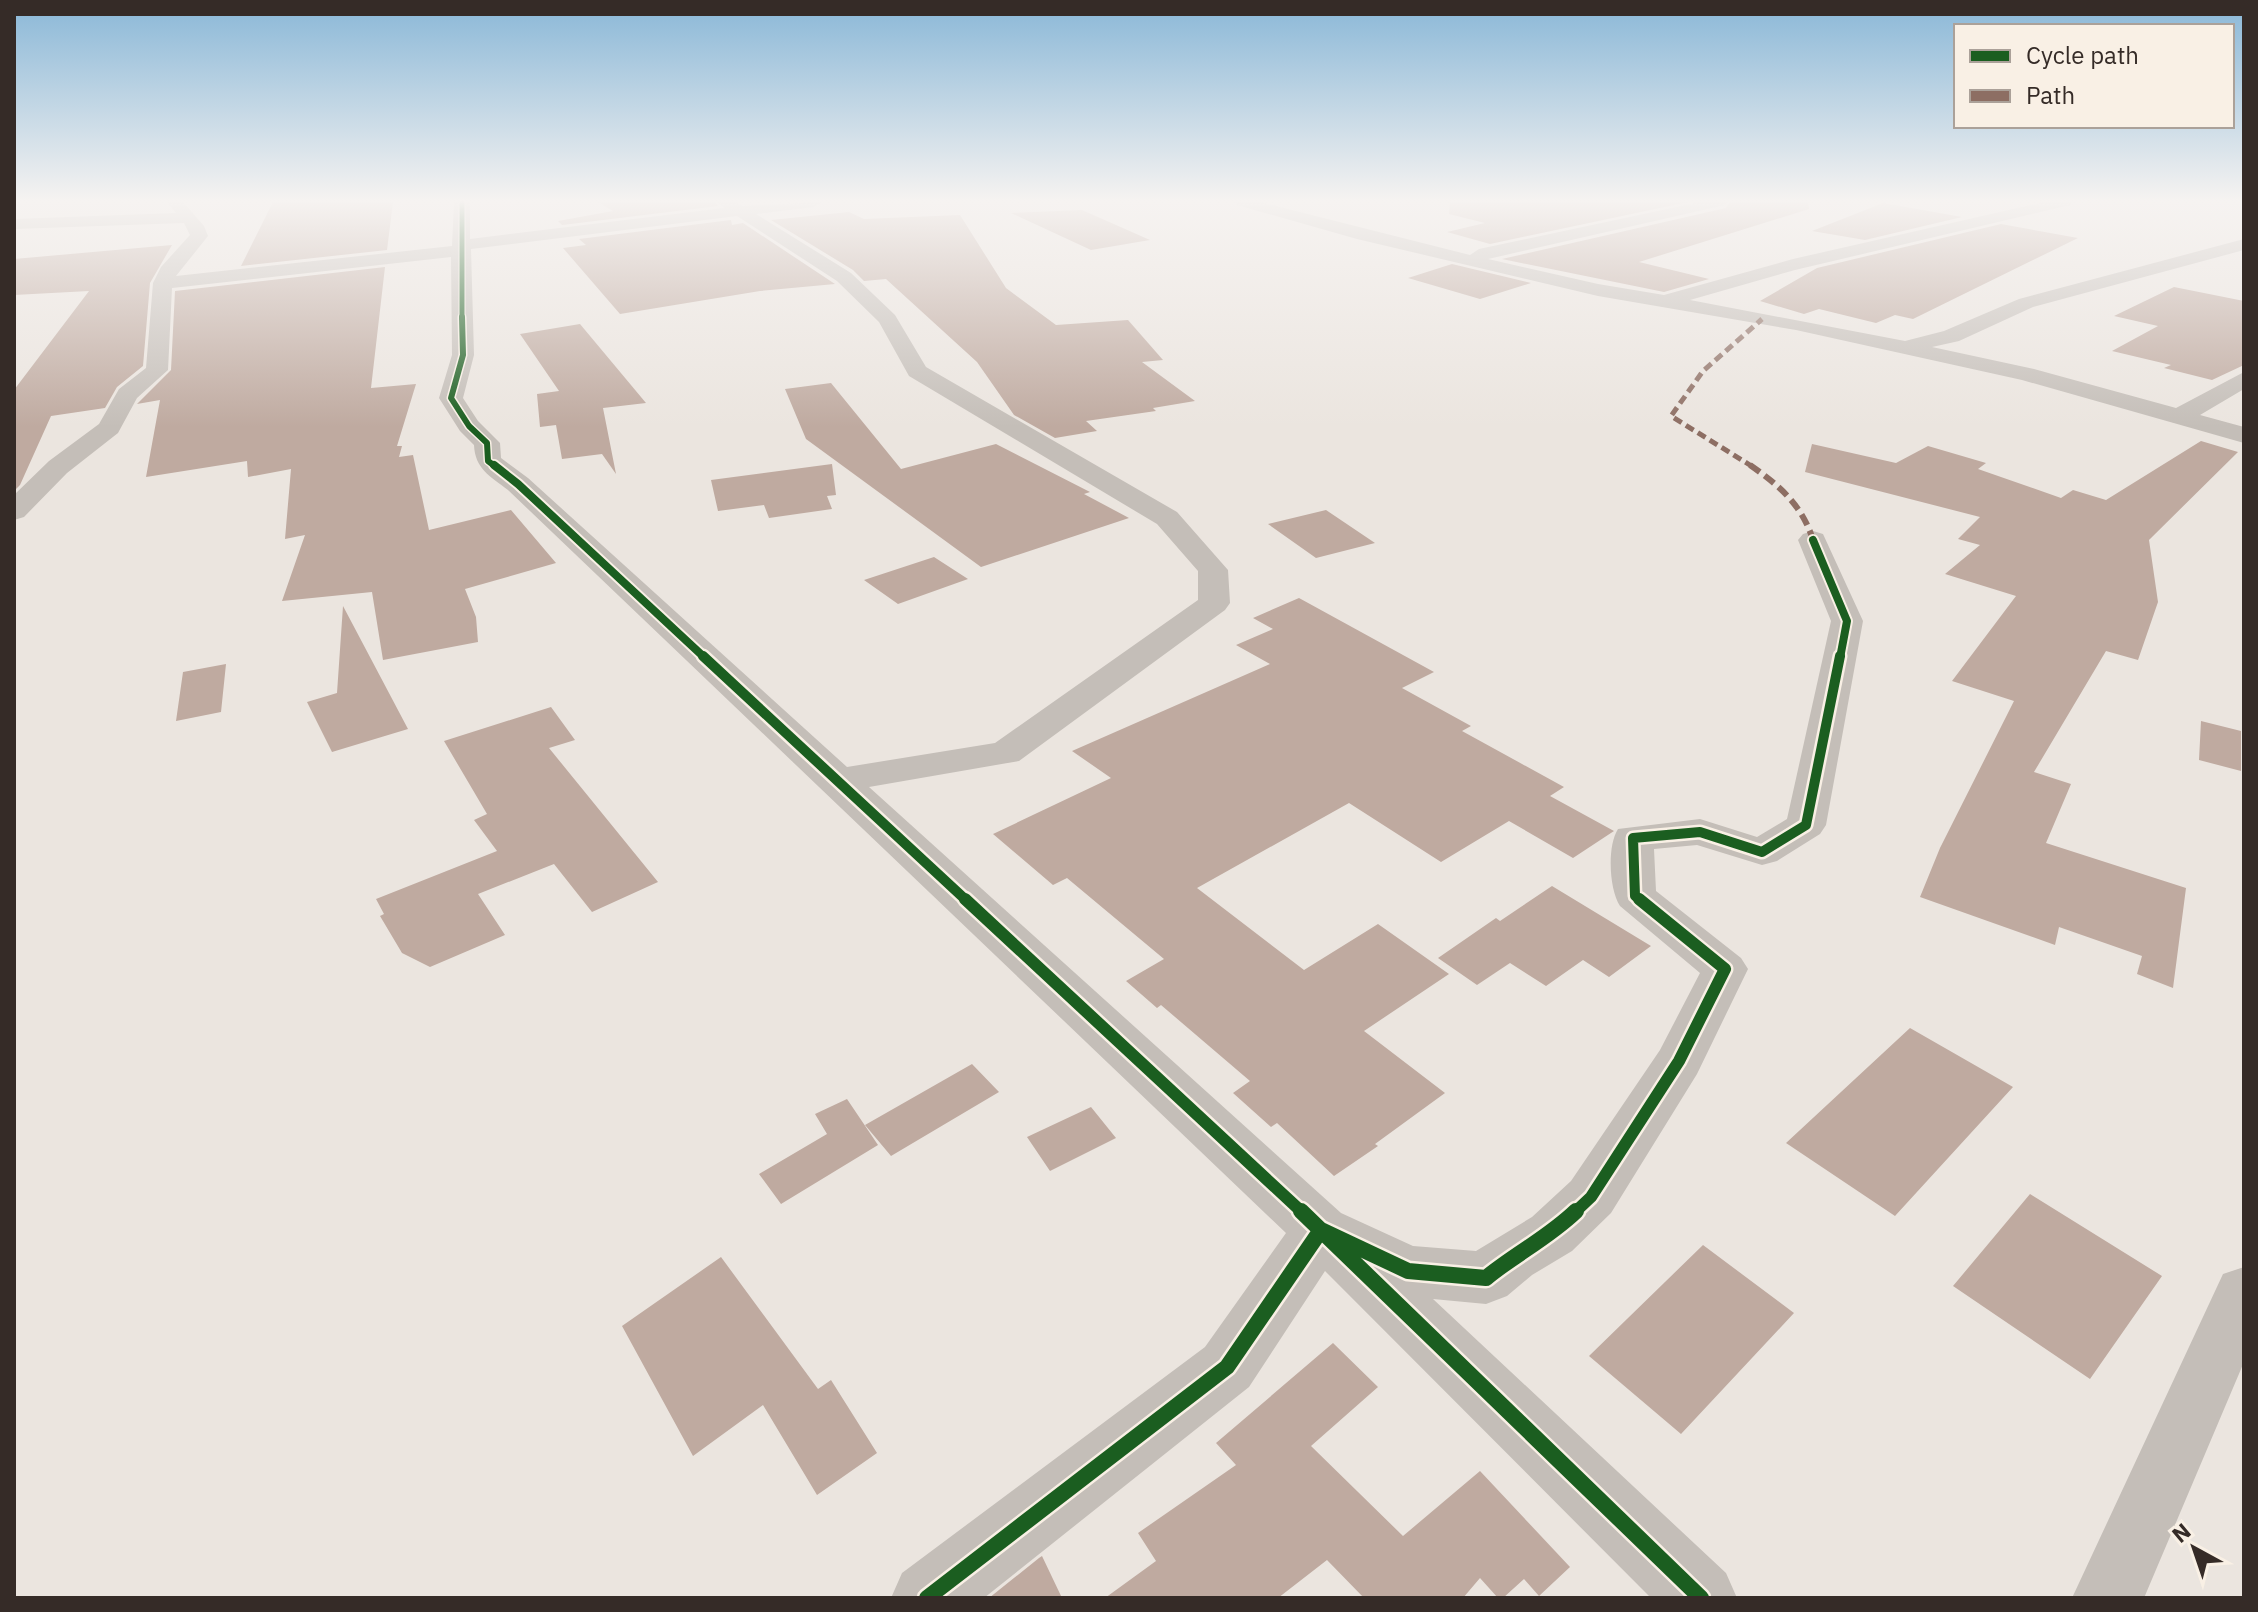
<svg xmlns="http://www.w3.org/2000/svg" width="2258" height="1612" font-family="'IBM Plex Sans',sans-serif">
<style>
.building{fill:#bfaaa0}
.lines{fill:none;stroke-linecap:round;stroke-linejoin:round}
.street{fill:#c4beb8;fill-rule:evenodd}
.quiet-far1{stroke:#8d6e63;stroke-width:5;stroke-dasharray:9 5;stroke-linecap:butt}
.quiet{stroke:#8d6e63;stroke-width:6;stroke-dasharray:12 6;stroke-linecap:butt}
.cycleway-far5-casing{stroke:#f9f0e5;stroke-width:7}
.cycleway-far4-casing{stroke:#f9f0e5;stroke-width:9}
.cycleway-far3-casing{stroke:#f9f0e5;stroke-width:12}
.cycleway-far2-casing{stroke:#f9f0e5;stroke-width:15}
.cycleway-far1-casing{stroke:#f9f0e5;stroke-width:17}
.cycleway-casing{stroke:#f9f0e5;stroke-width:21}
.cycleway-far5{stroke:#1b5e20;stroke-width:5}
.cycleway-far4{stroke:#1b5e20;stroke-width:6}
.cycleway-far3{stroke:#1b5e20;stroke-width:8}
.cycleway-far2{stroke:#1b5e20;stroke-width:10}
.cycleway-far1{stroke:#1b5e20;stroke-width:12}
.cycleway{stroke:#1b5e20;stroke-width:16}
</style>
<rect width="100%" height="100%" fill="#ebe5df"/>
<path class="building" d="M 273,202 L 393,202 L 387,250 L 241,266 Z
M 598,202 L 715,202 L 718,206 L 562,225 L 558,221 L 613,211 Z
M 1450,202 L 1688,202 L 1490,244 L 1447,232 L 1485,223 L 1449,214 Z
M 1730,202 L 1808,202 L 1809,209 L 1639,262 L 1709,279 L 1664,292 L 1502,259 L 1726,208 Z
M 1883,203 L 1962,217 L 1865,240 L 1812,231 Z
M 1082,210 L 1150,240 L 1091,250 L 1011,213 Z
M 849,212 L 864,219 L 960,215 L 1006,288 L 1056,325 L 1128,320 L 1163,360 L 1142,362 L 1195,401 L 1153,408 L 1156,411 L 1086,421 L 1097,431 L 1055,438 L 1014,415 L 977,362 L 886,279 L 864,281 L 853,270 L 771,220 Z
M 731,220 L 732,225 L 743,223 L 835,284 L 760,291 L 620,314 L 563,248 L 586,245 L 579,239 Z
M 2001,224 L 2078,238 L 1913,319 L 1895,315 L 1876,323 L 1819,309 L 1804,314 L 1760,301 L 1817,268 Z
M 172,245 L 150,283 L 143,366 L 117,387 L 105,408 L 51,416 L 20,485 L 14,491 L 14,390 L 89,291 L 14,295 L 14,259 Z
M 1452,264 L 1531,283 L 1480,299 L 1408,278 Z
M 385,267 L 371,388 L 416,384 L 397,446 L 402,446 L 399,457 L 413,455 L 429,530 L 511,510 L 556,563 L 465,589 L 476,617 L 478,642 L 383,660 L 372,592 L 282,601 L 305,535 L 285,539 L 291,469 L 248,477 L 247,461 L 146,477 L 160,400 L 137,404 L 171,370 L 175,291 Z
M 2174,287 L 2244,301 L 2244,365 L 2212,380 L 2164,368 L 2171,365 L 2112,351 L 2158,326 L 2114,316 Z
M 580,324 L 646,403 L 603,408 L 616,474 L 602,454 L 562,459 L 556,425 L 540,427 L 537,394 L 559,391 L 520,334 Z
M 831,383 L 901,469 L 996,444 L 1090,492 L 1084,494 L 1129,518 L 981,567 L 806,439 L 785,389 Z
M 2201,441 L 2238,452 L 2149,540 L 2158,602 L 2138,660 L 2106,651 L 2034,772 L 2071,784 L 2046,843 L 2186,888 L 2173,988 L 2137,974 L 2142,956 L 2059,927 L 2055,945 L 1920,897 L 1940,848 L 2014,701 L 1952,681 L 2016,596 L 1945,574 L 1980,545 L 1958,539 L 1980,517 L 1805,472 L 1812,444 L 1896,463 L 1928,446 L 1986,463 L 1978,469 L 2061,498 L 2073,490 L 2106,500 Z
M 832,464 L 836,495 L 827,496 L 832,509 L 769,518 L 764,505 L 718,511 L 711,480 Z
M 1326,510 L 1375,543 L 1316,558 L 1268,524 Z
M 934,557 L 968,579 L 898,604 L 864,580 Z
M 1299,598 L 1434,672 L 1402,688 L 1471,726 L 1462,731 L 1564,787 L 1550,796 L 1614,831 L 1573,858 L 1509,821 L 1441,862 L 1349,803 L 1197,888 L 1304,970 L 1378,924 L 1449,974 L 1364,1031 L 1445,1093 L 1375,1144 L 1378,1146 L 1334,1176 L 1277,1123 L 1271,1127 L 1233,1093 L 1250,1081 L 1161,1005 L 1157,1008 L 1126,981 L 1164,959 L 1067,878 L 1053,885 L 993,834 L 1111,778 L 1072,751 L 1270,664 L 1236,645 L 1273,629 L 1253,618 Z
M 343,606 L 408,729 L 332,752 L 307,702 L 337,693 Z
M 226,664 L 221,712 L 176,721 L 183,672 Z
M 551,707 L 575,740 L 549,748 L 658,882 L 592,912 L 554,864 L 478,894 L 505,935 L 430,967 L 402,953 L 380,916 L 384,914 L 376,899 L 497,851 L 474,820 L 487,814 L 444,741 Z
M 2201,721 L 2241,731 L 2241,771 L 2199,760 Z
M 1552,886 L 1651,946 L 1609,977 L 1583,960 L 1546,986 L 1510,963 L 1477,985 L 1438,958 L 1496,918 L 1500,921 Z
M 1910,1028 L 2013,1087 L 1895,1216 L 1786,1143 Z
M 972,1064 L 999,1092 L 891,1156 L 865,1125 Z
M 847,1099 L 878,1145 L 781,1204 L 759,1174 L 827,1134 L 815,1114 Z
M 1091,1107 L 1116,1138 L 1050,1171 L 1027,1137 Z
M 2030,1194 L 2162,1276 L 2090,1379 L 1953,1286 Z
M 1703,1245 L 1794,1313 L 1681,1434 L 1589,1356 Z
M 721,1257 L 818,1389 L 831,1380 L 877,1453 L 817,1495 L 763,1405 L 693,1456 L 622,1326 Z
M 1333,1343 L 1378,1387 L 1311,1446 L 1403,1536 L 1480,1471 L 1570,1567 L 1539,1596 L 1524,1579 L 1503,1598 L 1498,1598 L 1480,1578 L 1463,1598 L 1364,1598 L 1327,1560 L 1278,1598 L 1105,1598 L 1156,1561 L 1138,1533 L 1236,1465 L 1216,1443 Z
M 1042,1556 L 1062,1598 L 989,1598 L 1039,1558 Z"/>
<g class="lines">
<path class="street" d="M 167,202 L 183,202 L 204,226 L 208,236 L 176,276 L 452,246 L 454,202 L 470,202 L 470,239 L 724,208 L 718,202 L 736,202 L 743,206 L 822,202 L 814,207 L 756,214 L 851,273 L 895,315 L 926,367 L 1177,512 L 1228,570 L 1230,603 L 1225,610 L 1019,761 L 869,787 L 1341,1213 L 1413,1246 L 1476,1251 L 1532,1217 L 1571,1181 L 1660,1050 L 1700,973 L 1620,906 C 1609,889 1607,846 1618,829 L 1700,819 L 1757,837 L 1787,819 L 1831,621 L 1798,540 L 1803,534 L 1813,531 L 1823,534 L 1863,621 L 1826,825 L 1820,834 L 1777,861 L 1762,865 L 1697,845 L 1654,849 L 1656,891 L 1741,958 L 1748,969 L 1697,1074 L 1611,1213 L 1572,1251 L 1532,1275 L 1507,1296 L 1486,1304 L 1433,1299 L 1726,1573 L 1737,1598 L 1651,1598 L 1325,1271 L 1249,1387 L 984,1598 L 891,1598 L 902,1573 L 1205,1347 L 1286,1233 L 508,490 C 490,476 475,469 474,445 L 460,431 L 439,398 L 452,355 L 451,257 L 172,288 L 168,370 L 137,398 L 118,433 L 67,473 L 24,517 L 14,520 L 14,495 L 49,461 L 99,424 L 119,389 L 146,368 L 153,283 L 161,267 L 190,235 L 184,223 L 14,229 L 14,219 L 176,213 ZM 737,216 L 837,281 L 879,322 L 909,376 L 1157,524 L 1198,571 L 1198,600 L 995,743 L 847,767 L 528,478 L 501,458 L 500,443 L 478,421 L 463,398 L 474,355 L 471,249 Z
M 1235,202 L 1260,202 L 1470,255 L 1479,249 L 1700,202 L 1727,202 L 1725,205 L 1488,259 L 1598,284 L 1664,295 L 1793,259 L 2044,202 L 2072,202 L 2070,205 L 1795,270 L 1690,300 L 1905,341 L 1944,331 L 2019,299 L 2244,239 L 2244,250 L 2033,307 L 1959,341 L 1932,347 L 2034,369 L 2176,408 L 2244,372 L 2244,389 L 2200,415 L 2244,427 L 2244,443 L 2022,380 L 1796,330 L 1598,296 L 1357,239 L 1237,205 Z
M 2244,1267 L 2244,1362 L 2144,1598 L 2072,1598 L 2223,1274 Z"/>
<path class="quiet-far1" d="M 1753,467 L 1671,416 L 1703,371 L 1762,319"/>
<path class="quiet" d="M 1750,465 C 1780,486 1802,505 1813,540"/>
<defs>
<path id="cycleway-far5" d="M 462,319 L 462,202"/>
<path id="cycleway-far4" d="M 462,317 L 463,355 L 451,398 L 469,426 L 487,443 L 488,461 L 496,467"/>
<path id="cycleway-far3" d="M 494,465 L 518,484 L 705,658
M 1813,540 L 1847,621 L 1840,658"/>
<path id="cycleway-far2" d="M 703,656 L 967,901
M 1642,901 L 1635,896 L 1633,838 L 1700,832 L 1762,852 L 1806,825 L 1840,656"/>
<path id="cycleway-far1" d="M 965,899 L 1303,1213
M 1574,1213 L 1591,1197 L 1679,1061 L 1725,969 L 1639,899"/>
<path id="cycleway" d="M 1301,1211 L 1701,1598
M 927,1598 L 1227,1367 L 1321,1230 L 1408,1271 L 1486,1278 C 1515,1254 1548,1238 1576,1211"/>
</defs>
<use href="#cycleway-far5" class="cycleway-far5-casing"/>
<use href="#cycleway-far4" class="cycleway-far4-casing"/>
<use href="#cycleway-far3" class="cycleway-far3-casing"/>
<use href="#cycleway-far2" class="cycleway-far2-casing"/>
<use href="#cycleway-far1" class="cycleway-far1-casing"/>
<use href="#cycleway" class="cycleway-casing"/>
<use href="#cycleway-far5" class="cycleway-far5"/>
<use href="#cycleway-far4" class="cycleway-far4"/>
<use href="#cycleway-far3" class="cycleway-far3"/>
<use href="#cycleway-far2" class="cycleway-far2"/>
<use href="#cycleway-far1" class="cycleway-far1"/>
<use href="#cycleway" class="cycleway"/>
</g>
<linearGradient id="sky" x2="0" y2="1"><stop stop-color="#89b7d7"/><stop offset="0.47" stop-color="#f6f3f1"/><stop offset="1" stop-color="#f6f3f1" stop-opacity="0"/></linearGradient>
<rect width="2258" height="427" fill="url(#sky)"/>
<rect width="2258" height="1612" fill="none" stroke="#352b27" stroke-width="32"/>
<rect x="1954" y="24" width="280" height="104" fill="#f9f0e5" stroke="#aba199" stroke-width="2"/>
<rect x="1970" y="50" width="40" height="12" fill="#1b5e20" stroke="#aba199" stroke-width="2"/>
<text x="2026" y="64" font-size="24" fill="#352b27">Cycle path</text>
<rect x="1970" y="90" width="40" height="12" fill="#8d6e63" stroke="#aba199" stroke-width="2"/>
<text x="2026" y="104" font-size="24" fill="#352b27">Path</text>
<g transform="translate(2194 1548) rotate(320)" stroke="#f9f0e5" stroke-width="6" paint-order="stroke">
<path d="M0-6L14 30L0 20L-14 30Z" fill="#352b27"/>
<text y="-12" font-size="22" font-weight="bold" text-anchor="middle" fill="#352b27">N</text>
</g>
</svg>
